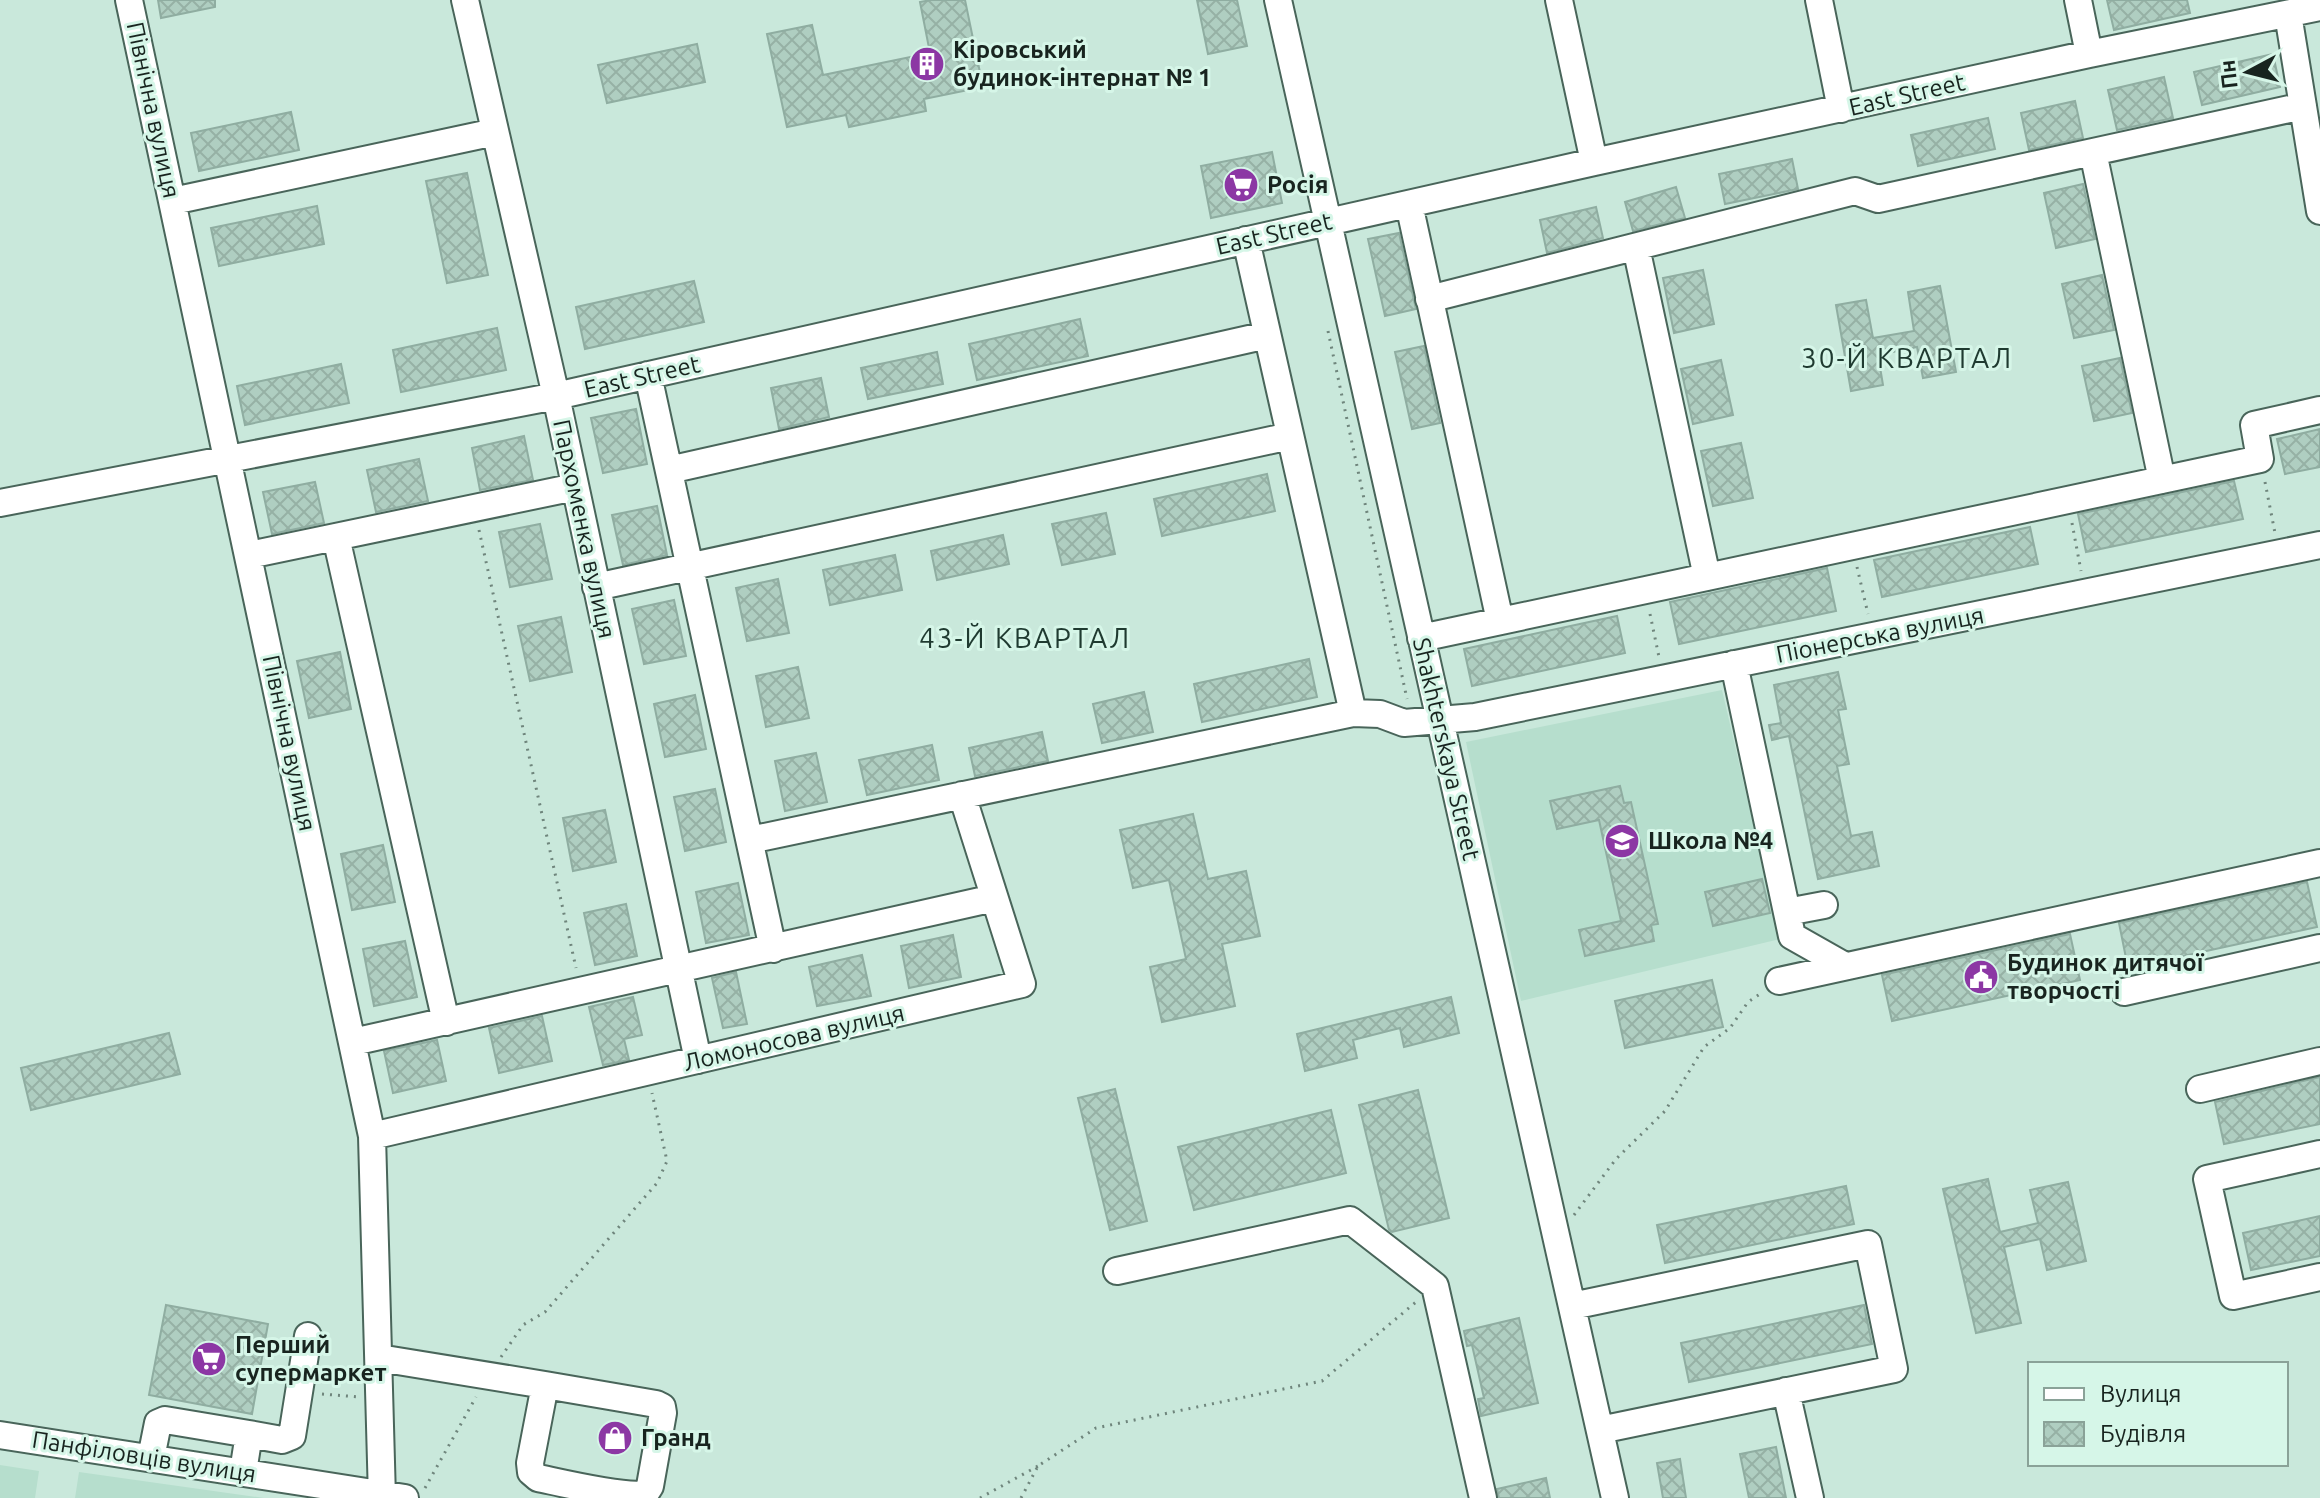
<svg xmlns="http://www.w3.org/2000/svg" width="2320" height="1498" font-family="Ubuntu,sans-serif">
<style>
.built{fill:#b6decd}
.building{fill:url(#building-cross-hatch);stroke:#8fada1;stroke-width:2}
.lines{fill:none;stroke-linecap:round;stroke-linejoin:round}
.minor-casing{stroke:#49655a;stroke-width:30}
.path{stroke:#6f857c;stroke-width:3;stroke-dasharray:2 6;stroke-linecap:butt}
.minor{stroke:#fff;stroke-width:26}
.labels{text-anchor:middle;stroke-width:6;stroke-linejoin:round;paint-order:stroke}
.poi-label{font-size:24px;font-weight:bold;fill:#18241f;stroke:#d6f6e8;text-anchor:start}
.street-label{font-size:24px;fill:#18241f;stroke:#d6f6e8}
.quarter-label{font-size:28px;letter-spacing:2px;fill:#1f3a30;stroke:#d6f6e8}
</style>
<defs>
<pattern id="building-cross-hatch" width="8" height="8" patternUnits="userSpaceOnUse" patternTransform="scale(2)"><rect width="8" height="8" fill="#afcec1"/><path d="M0 0l8 8M0 8l8-8" fill="none" stroke="#96b1a5"/></pattern>
</defs>
<rect width="100%" height="100%" fill="#c9e8db"/>
<path class="built" d="M 1722,690 L 1780,939 L 1521,1001 L 1466,742 Z
M 0,1465 L 39,1471 L 35,1498 L 0,1498 Z
M 79,1472 L 264,1498 L 75,1498 Z"/>
<path class="building" d="M 158,0 L 215,0 L 215,7 L 161,18 Z
M 931,0 L 965,0 L 983,87 L 924,99 L 926,111 L 849,127 L 846,115 L 787,127 L 767,34 L 812,25 L 823,75 L 930,53 L 920,2 Z
M 1197,0 L 1237,0 L 1247,46 L 1208,54 Z
M 2107,0 L 2187,0 L 2190,13 L 2114,30 Z
M 697,44 L 705,82 L 607,103 L 598,65 Z
M 2273,54 L 2280,87 L 2202,105 L 2194,72 Z
M 2164,77 L 2173,118 L 2117,130 L 2108,90 Z
M 2075,101 L 2083,138 L 2029,150 L 2021,113 Z
M 291,112 L 299,150 L 199,171 L 191,133 Z
M 1988,118 L 1995,149 L 1918,166 L 1911,135 Z
M 1272,152 L 1282,203 L 1211,218 L 1201,166 Z
M 1792,159 L 1798,189 L 1725,204 L 1719,174 Z
M 467,173 L 488,275 L 447,283 L 426,181 Z
M 2083,184 L 2095,239 L 2056,248 L 2044,193 Z
M 1676,187 L 1685,218 L 1633,231 L 1625,202 Z
M 317,206 L 324,244 L 219,266 L 211,228 Z
M 1596,207 L 1603,238 L 1547,253 L 1540,220 Z
M 1399,233 L 1416,309 L 1385,316 L 1368,239 Z
M 1703,270 L 1714,324 L 1674,333 L 1663,278 Z
M 2102,275 L 2114,330 L 2074,338 L 2062,284 Z
M 694,281 L 704,322 L 585,349 L 576,307 Z
M 1940,286 L 1956,372 L 1923,378 L 1917,347 L 1878,355 L 1883,385 L 1851,391 L 1836,305 L 1866,300 L 1873,338 L 1914,331 L 1908,292 Z
M 1080,319 L 1088,356 L 977,380 L 969,344 Z
M 497,328 L 506,370 L 401,392 L 393,350 Z
M 1424,346 L 1440,423 L 1412,429 L 1395,352 Z
M 937,352 L 943,384 L 868,399 L 861,368 Z
M 2120,358 L 2132,413 L 2094,421 L 2082,366 Z
M 1721,360 L 1733,415 L 1693,424 L 1681,369 Z
M 341,364 L 349,403 L 245,425 L 237,386 Z
M 821,378 L 829,417 L 779,429 L 771,388 Z
M 636,409 L 647,464 L 603,473 L 591,418 Z
M 2320,429 L 2320,467 L 2285,474 L 2277,439 Z
M 524,436 L 533,480 L 480,490 L 472,448 Z
M 1741,443 L 1753,498 L 1713,506 L 1701,451 Z
M 419,459 L 428,501 L 376,512 L 367,470 Z
M 1267,474 L 1275,511 L 1162,536 L 1154,499 Z
M 2234,481 L 2243,519 L 2086,552 L 2078,514 Z
M 315,482 L 324,523 L 272,534 L 263,492 Z
M 657,506 L 667,555 L 623,565 L 612,515 Z
M 1106,513 L 1115,554 L 1062,565 L 1052,524 Z
M 540,524 L 552,579 L 510,587 L 499,532 Z
M 2030,527 L 2038,564 L 1882,597 L 1874,560 Z
M 1003,535 L 1009,564 L 937,580 L 931,551 Z
M 895,555 L 902,590 L 830,605 L 823,570 Z
M 1827,568 L 1836,611 L 1679,644 L 1670,602 Z
M 778,579 L 789,633 L 747,641 L 736,588 Z
M 674,600 L 686,656 L 644,664 L 632,609 Z
M 1617,616 L 1625,653 L 1472,686 L 1464,649 Z
M 561,617 L 572,672 L 530,681 L 518,626 Z
M 340,652 L 351,709 L 309,718 L 297,661 Z
M 1309,659 L 1317,697 L 1202,722 L 1194,684 Z
M 798,667 L 809,718 L 766,727 L 756,676 Z
M 1838,672 L 1846,709 L 1838,710 L 1849,764 L 1837,766 L 1851,836 L 1872,832 L 1879,866 L 1818,879 L 1789,736 L 1772,740 L 1769,725 L 1781,723 L 1774,685 Z
M 1144,692 L 1153,732 L 1102,743 L 1093,704 Z
M 695,695 L 706,749 L 665,757 L 654,704 Z
M 1042,732 L 1048,761 L 975,776 L 969,748 Z
M 932,745 L 939,780 L 867,795 L 859,760 Z
M 816,753 L 827,802 L 785,811 L 775,761 Z
M 1620,786 L 1624,803 L 1631,802 L 1658,924 L 1651,925 L 1654,941 L 1585,956 L 1579,930 L 1621,921 L 1599,820 L 1557,829 L 1550,801 Z
M 715,789 L 726,842 L 685,851 L 674,797 Z
M 605,810 L 616,862 L 573,871 L 563,818 Z
M 1193,814 L 1208,879 L 1246,871 L 1260,936 L 1222,944 L 1235,1006 L 1162,1022 L 1150,967 L 1186,959 L 1169,880 L 1133,888 L 1120,830 Z
M 383,845 L 395,902 L 352,910 L 341,854 Z
M 1762,879 L 1770,913 L 1713,926 L 1705,892 Z
M 2307,882 L 2317,927 L 2128,968 L 2119,923 Z
M 738,883 L 749,935 L 706,943 L 696,892 Z
M 626,904 L 637,956 L 595,965 L 584,913 Z
M 2070,934 L 2080,980 L 1892,1021 L 1882,975 Z
M 953,935 L 961,977 L 909,988 L 901,946 Z
M 405,941 L 417,997 L 374,1006 L 363,949 Z
M 862,955 L 871,996 L 817,1006 L 809,967 Z
M 736,972 L 747,1024 L 723,1028 L 712,978 Z
M 1712,980 L 1723,1027 L 1625,1048 L 1615,1001 Z
M 633,997 L 642,1035 L 624,1039 L 629,1060 L 603,1065 L 589,1007 Z
M 1451,997 L 1459,1033 L 1404,1047 L 1400,1028 L 1353,1040 L 1357,1058 L 1305,1071 L 1297,1034 Z
M 542,1016 L 552,1061 L 499,1073 L 489,1028 Z
M 169,1033 L 180,1074 L 31,1110 L 21,1068 Z
M 437,1040 L 446,1081 L 393,1093 L 384,1051 Z
M 2320,1077 L 2320,1124 L 2224,1144 L 2215,1102 Z
M 1115,1089 L 1147,1221 L 1110,1230 L 1078,1098 Z
M 1418,1090 L 1449,1218 L 1392,1232 L 1389,1230 L 1359,1105 Z
M 1331,1110 L 1346,1173 L 1194,1210 L 1178,1147 Z
M 1988,1179 L 2000,1232 L 2038,1223 L 2030,1190 L 2068,1182 L 2086,1261 L 2047,1270 L 2040,1239 L 2004,1247 L 2021,1323 L 1976,1333 L 1943,1189 Z
M 1846,1186 L 1854,1224 L 1665,1263 L 1657,1225 Z
M 2320,1216 L 2320,1256 L 2251,1270 L 2243,1233 Z
M 166,1305 L 268,1324 L 252,1414 L 149,1395 Z
M 1864,1305 L 1872,1344 L 1689,1382 L 1681,1343 Z
M 1519,1318 L 1538,1403 L 1481,1416 L 1478,1399 L 1484,1398 L 1472,1345 L 1467,1346 L 1464,1331 Z
M 1776,1447 L 1786,1498 L 1749,1498 L 1740,1454 Z
M 1680,1459 L 1686,1498 L 1663,1498 L 1657,1463 Z
M 1546,1478 L 1550,1498 L 1499,1498 L 1497,1489 Z"/>
<g class="lines">
<defs>
<path id="minor" d="M 129,0 L 372,1136 L 382,1498
M 465,0 L 556,396 L 698,1060
M 1278,0 L 1615,1498
M 1559,0 L 1594,162
M 1819,0 L 1841,109
M 2078,0 L 2089,54
M 2288,14 L 2320,211
M 2093,152 L 2162,480
M 173,201 L 495,132
M 1409,204 L 1500,621
M 1246,240 L 1353,713
M 1636,247 L 1707,577
M 1429,299 L 1855,191 L 1878,199 L 2303,106
M 648,375 L 773,949
M 669,470 L 1267,335
M 0,503 L 556,396 L 1594,162 L 2089,54 L 2320,7
M 336,537 L 446,1022
M 249,555 L 575,487
M 596,587 L 1290,436
M 1421,638 L 2260,459 L 2254,425 L 2320,410
M 1734,664 L 1792,936 L 1845,966
M 750,840 L 1353,713 L 1380,714 L 1404,723 L 1475,717 L 2320,545
M 1787,912 L 1824,905
M 1779,981 L 2320,863
M 2124,992 L 2320,948
M 353,1042 L 994,898
M 2200,1089 L 2320,1061
M 372,1136 L 1022,984 L 962,795
M 2320,1154 L 2207,1179 L 2233,1296 L 2320,1277
M 1117,1271 L 1350,1220 L 1435,1286 L 1483,1498
M 1572,1306 L 1868,1244 L 1894,1369 L 1600,1430
M 379,1358 L 545,1385
M 545,1385 L 656,1404 L 662,1407 L 663,1413 L 650,1486 L 645,1494 C 624,1498 562,1483 538,1478 L 531,1472 L 530,1463 Z
M 1786,1391 L 1810,1498
M 0,1435 L 405,1498
M 151,1458 L 158,1423 L 165,1420 L 249,1434
M 243,1472 L 249,1434 L 282,1440 L 292,1436 L 308,1336"/>
</defs>
<use href="#minor" class="minor-casing"/>
<path class="path" d="M 1328,331 L 1407,699
M 2265,482 L 2275,533
M 2072,523 L 2081,571
M 479,530 L 576,968
M 1857,567 L 1868,614
M 1650,614 L 1659,657
M 1574,1215 L 1616,1159 L 1665,1111 L 1704,1047 L 1730,1028 L 1748,1002 L 1760,994
M 501,1357 L 523,1325 L 545,1312 L 657,1183 L 667,1161 L 652,1093
M 322,1394 L 359,1397
M 425,1488 L 476,1397
M 980,1498 L 1038,1466
M 1021,1498 L 1038,1466 L 1096,1428 L 1322,1381 L 1416,1302"/>
<use href="#minor" class="minor"/>
</g>
<defs>
<symbol id="building-disc" viewBox="-11 -11 22 22"><circle r="9.5" fill="#8c37a4" stroke="#d6f6e8"/><path d="M-4-6H4V6H1V3H-1V6H-4ZM-2.5-4.3h1.7v1.8h-1.7ZM.8-4.3h1.7v1.8H.8ZM-2.5-1h1.7V.8h-1.7ZM.8-1h1.7V.8H.8Z" fill="#fff"/></symbol>
<symbol id="supermarket-disc" viewBox="-11 -11 22 22"><circle r="9.5" fill="#8c37a4" stroke="#d6f6e8"/><path d="M-6-5.5h2.5l.6 2H6L4.5 2H-2.5L-4.4-4H-6ZM-1.5 3.2a1.3 1.3 0 1 0 .1 0ZM3 3.2a1.3 1.3 0 1 0 .1 0Z" fill="#fff"/></symbol>
<symbol id="school-disc" viewBox="-11 -11 22 22"><circle r="9.5" fill="#8c37a4" stroke="#d6f6e8"/><path d="M0-5L7-2L0 1L-7-2ZM-4 1L0 2.5L4 1V4Q0 6-4 4Z" fill="#fff"/></symbol>
<symbol id="civic-disc" viewBox="-11 -11 22 22"><circle r="9.5" fill="#8c37a4" stroke="#d6f6e8"/><path d="M-.6-6.5H3V-4.5H.6V-3L4-1V1h2V6H-6V1h2V-1L-.6-3ZM-1.2 2.5V6h2.4V2.5Z" fill="#fff"/></symbol>
<symbol id="shop-disc" viewBox="-11 -11 22 22"><circle r="9.5" fill="#8c37a4" stroke="#d6f6e8"/><path d="M-5-2.5h2.3a2.7 3.5 0 0 1 5.4 0H5L5.5 6h-11ZM-1.5-2.5h3a1.5 2.3 0 0 0-3 0Z" fill="#fff"/></symbol>
</defs>
<g fill-rule="evenodd">
<use href="#building-disc" x="907" y="44" width="40" height="40"/>
<use href="#supermarket-disc" x="1221" y="165" width="40" height="40"/>
<use href="#school-disc" x="1602" y="821" width="40" height="40"/>
<use href="#civic-disc" x="1961" y="957" width="40" height="40"/>
<use href="#supermarket-disc" x="189" y="1339" width="40" height="40"/>
<use href="#shop-disc" x="595" y="1418" width="40" height="40"/>
</g>
<g class="labels">
<g class="poi-label">
<text x="953" y="58">Кіровський<tspan x="953" dy="28">будинок-інтернат № 1</tspan></text>
<text x="1267" y="193">Росія</text>
<text x="1648" y="849">Школа №4</text>
<text x="2007" y="971">Будинок дитячої<tspan x="2007" dy="28">творчості</tspan></text>
<text x="235" y="1353">Перший<tspan x="235" dy="28">супермаркет</tspan></text>
<text x="641" y="1446">Гранд</text>
</g>
<g class="street-label">
<text transform="translate(1907 95) rotate(-13)" y="8">East Street</text>
<text transform="translate(153 110) rotate(78)" y="8">Північна вулиця</text>
<text transform="translate(1274 234) rotate(-13)" y="8">East Street</text>
<text transform="translate(642 377) rotate(-13)" y="8">East Street</text>
<text transform="translate(584 529) rotate(78)" y="8">Пархоменка вулиця</text>
<text transform="translate(1880 635) rotate(-11)" y="8">Піонерська вулиця</text>
<text transform="translate(289 743) rotate(78)" y="8">Північна вулиця</text>
<text transform="translate(1446 749) rotate(77)" y="8">Shakhterskaya Street</text>
<text transform="translate(794 1038) rotate(-13)" y="8">Ломоносова вулиця</text>
<text transform="translate(144 1457) rotate(9)" y="8">Панфіловців вулиця</text>
</g>
<g class="quarter-label">
<text x="1907" y="368">30-Й КВАРТАЛ</text>
<text x="1025" y="648">43-Й КВАРТАЛ</text>
</g>
</g>
<rect x="2028" y="1362" width="260" height="104" fill="#d6f6e8" stroke="#8aa298" stroke-width="2"/>
<rect x="2044" y="1388" width="40" height="12" fill="#ffffff" stroke="#8aa298" stroke-width="2"/>
<text x="2100" y="1402" font-size="24" fill="#18241f">Вулиця</text>
<rect x="2044" y="1422" width="40" height="24" fill="url(#building-cross-hatch)" stroke="#8aa298" stroke-width="2"/>
<text x="2100" y="1442" font-size="24" fill="#18241f">Будівля</text>
<g transform="translate(2248 72) rotate(263)" stroke="#d6f6e8" stroke-width="6" paint-order="stroke">
<path d="M0-6L14 30L0 20L-14 30Z" fill="#18241f"/>
<text y="-12" font-size="22" font-weight="bold" text-anchor="middle" fill="#18241f">Пн</text>
</g>
</svg>
